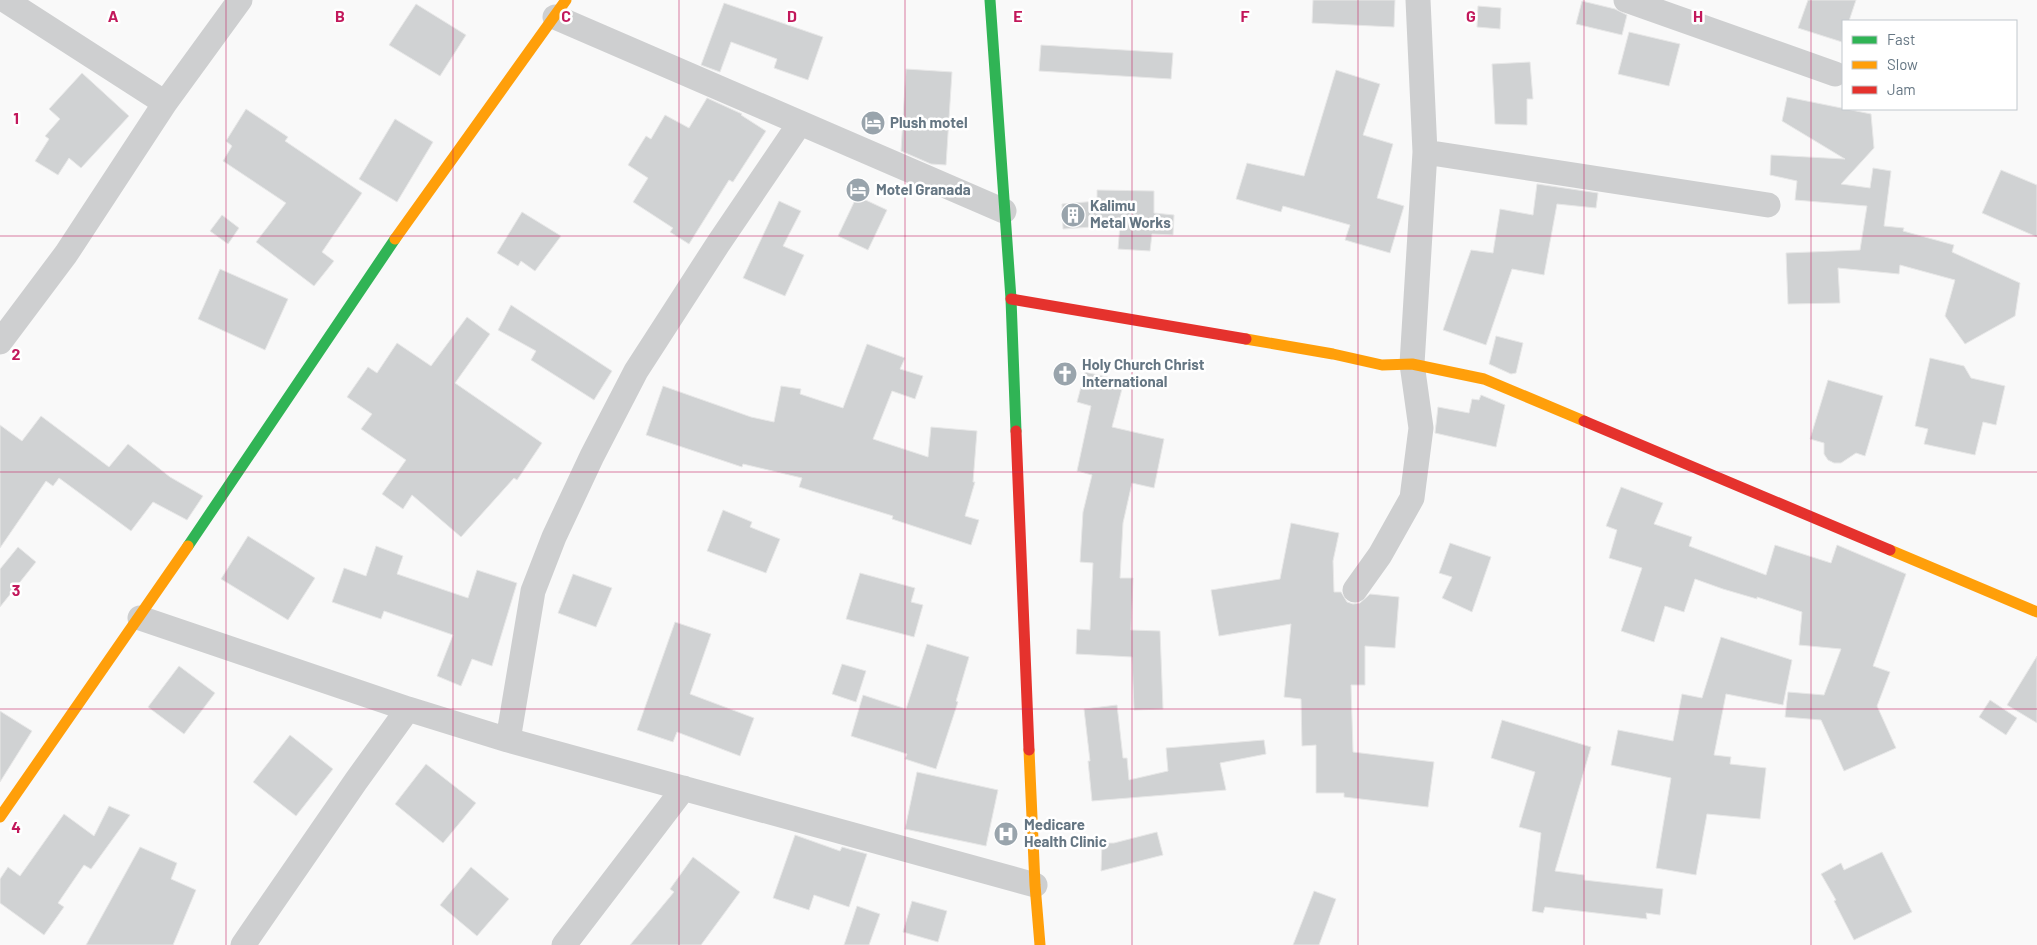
<svg xmlns="http://www.w3.org/2000/svg" width="2037" height="945" font-family="Barlow,sans-serif">
<style>
.building{fill:#d0d2d3;stroke:#e8e8e8}
.lines{fill:none;stroke-linecap:round;stroke-linejoin:round}
.street{stroke:#cecfd0;stroke-width:25}
.fast{stroke:#30b455;stroke-width:11}
.slow{stroke:#ff9f0a;stroke-width:11}
.jam{stroke:#e5322d;stroke-width:11}
.grid{fill:none;stroke:#c2185b;stroke-width:1;stroke-opacity:0.55}
.labels{text-anchor:middle;stroke-width:5;stroke-linejoin:round;paint-order:stroke}
.poi-label{font-size:15px;font-weight:bold;fill:#657683;stroke:#fff;text-anchor:start}
.grid-label{font-size:16px;text-anchor:middle;font-weight:bold;fill:#c2185b;stroke:#fff;stroke-width:5;stroke-linejoin:round;paint-order:stroke}
</style>
<rect width="100%" height="100%" fill="#f9f9f9"/>
<path class="building" d="M 1313,0 L 1395,0 L 1394,27 L 1312,23 Z
M 1808,0 L 1856,0 L 1849,21 L 1843,21 L 1842,42 L 1798,28 Z
M 1582,1 L 1615,9 L 1627,15 L 1622,35 L 1576,24 Z
M 724,3 L 823,37 L 808,80 L 774,68 L 777,59 L 731,42 L 720,72 L 701,65 Z
M 416,4 L 466,35 L 440,76 L 389,45 Z
M 1478,6 L 1501,8 L 1500,29 L 1477,27 Z
M 1629,32 L 1680,44 L 1669,86 L 1618,74 Z
M 1041,45 L 1173,53 L 1171,79 L 1039,71 Z
M 1530,62 L 1533,99 L 1527,99 L 1527,125 L 1495,124 L 1492,64 Z
M 906,69 L 952,72 L 946,165 L 931,164 L 901,151 Z
M 1336,70 L 1380,84 L 1363,135 L 1393,144 L 1377,198 L 1404,206 L 1390,253 L 1345,240 L 1350,225 L 1283,206 L 1281,212 L 1236,199 L 1247,163 L 1304,176 Z
M 82,73 L 129,116 L 81,168 L 69,158 L 58,175 L 35,161 L 49,139 L 45,136 L 60,119 L 49,109 Z
M 1787,97 L 1871,114 L 1874,148 L 1841,184 L 1870,188 L 1873,168 L 1891,171 L 1884,226 L 1904,228 L 1903,231 L 1954,245 L 1952,252 L 2020,283 L 2015,316 L 1965,344 L 1945,316 L 1955,280 L 1900,265 L 1899,274 L 1838,268 L 1840,303 L 1788,304 L 1786,253 L 1860,250 L 1867,206 L 1795,200 L 1797,181 L 1770,175 L 1771,155 L 1845,159 L 1782,121 Z
M 707,98 L 742,114 L 741,115 L 766,131 L 733,182 L 729,180 L 689,244 L 670,232 L 673,228 L 633,202 L 648,178 L 628,165 L 646,136 L 651,139 L 665,115 L 689,128 Z
M 246,109 L 288,137 L 285,141 L 362,193 L 322,252 L 334,261 L 314,286 L 256,242 L 286,203 L 223,161 L 232,146 L 226,141 Z
M 395,119 L 433,142 L 397,202 L 359,179 Z
M 2001,170 L 2037,185 L 2037,237 L 1982,213 Z
M 1537,184 L 1598,193 L 1596,208 L 1557,204 L 1544,275 L 1512,269 L 1486,345 L 1443,330 L 1471,250 L 1493,253 L 1500,209 L 1533,215 Z
M 1097,190 L 1154,191 L 1154,213 L 1174,215 L 1173,235 L 1152,234 L 1150,251 L 1118,249 L 1120,225 L 1063,229 L 1062,204 L 1097,201 Z
M 857,196 L 887,210 L 868,250 L 838,236 Z
M 779,201 L 801,211 L 783,246 L 804,255 L 785,296 L 743,278 Z
M 522,212 L 561,236 L 535,271 L 521,261 L 518,266 L 497,253 Z
M 222,215 L 239,228 L 228,244 L 210,231 Z
M 220,269 L 288,299 L 265,350 L 198,319 Z
M 511,305 L 612,371 L 594,400 L 531,360 L 536,351 L 498,330 Z
M 467,317 L 490,334 L 455,383 L 542,443 L 517,480 L 514,478 L 461,537 L 412,495 L 403,509 L 382,494 L 406,460 L 361,429 L 372,414 L 347,397 L 368,367 L 377,373 L 397,343 L 431,366 Z
M 1496,336 L 1523,343 L 1516,373 L 1511,374 L 1489,364 Z
M 867,344 L 905,358 L 900,369 L 923,376 L 915,399 L 892,391 L 873,439 L 928,457 L 931,427 L 977,431 L 973,482 L 975,482 L 965,516 L 979,520 L 971,545 L 892,519 L 893,516 L 799,487 L 802,478 L 743,464 L 742,467 L 646,435 L 663,386 L 751,417 L 774,422 L 781,386 L 801,389 L 800,394 L 843,408 Z
M 1930,358 L 1964,366 L 1971,378 L 2005,386 L 1996,425 L 1983,422 L 1975,455 L 1924,444 L 1928,429 L 1915,426 Z
M 1085,372 L 1124,381 L 1112,427 L 1164,439 L 1154,488 L 1132,483 L 1123,523 L 1120,578 L 1133,578 L 1131,630 L 1160,631 L 1163,709 L 1134,710 L 1132,657 L 1076,654 L 1077,629 L 1090,630 L 1093,563 L 1080,562 L 1083,512 L 1092,475 L 1077,471 L 1091,406 L 1077,402 Z
M 1828,380 L 1883,396 L 1865,456 L 1856,453 L 1841,463 L 1834,463 L 1828,460 L 1824,454 L 1824,443 L 1810,439 Z
M 1481,395 L 1505,405 L 1496,447 L 1435,433 L 1438,407 L 1469,413 L 1472,399 L 1479,400 Z
M 41,416 L 109,467 L 128,444 L 170,477 L 203,496 L 187,520 L 153,502 L 131,531 L 59,478 L 53,486 L 46,481 L 0,548 L 0,425 L 22,441 Z
M 1621,487 L 1663,503 L 1654,524 L 1692,537 L 1689,546 L 1766,575 L 1775,545 L 1831,563 L 1837,545 L 1906,574 L 1873,666 L 1890,672 L 1877,706 L 1896,748 L 1844,771 L 1821,720 L 1785,717 L 1788,692 L 1824,695 L 1841,649 L 1799,645 L 1802,612 L 1757,597 L 1757,599 L 1723,589 L 1695,579 L 1684,612 L 1665,606 L 1654,642 L 1621,631 L 1642,568 L 1609,558 L 1617,530 L 1606,526 Z
M 723,510 L 752,522 L 750,527 L 780,539 L 766,573 L 707,551 Z
M 1291,523 L 1339,533 L 1333,561 L 1334,592 L 1341,592 L 1347,602 L 1353,604 L 1360,603 L 1370,594 L 1399,597 L 1395,648 L 1365,646 L 1365,685 L 1351,685 L 1353,752 L 1434,762 L 1428,807 L 1344,797 L 1344,793 L 1316,793 L 1316,745 L 1302,746 L 1301,699 L 1284,697 L 1291,624 L 1219,636 L 1211,590 L 1280,579 Z
M 248,536 L 315,578 L 288,620 L 221,579 Z
M 1450,543 L 1491,557 L 1472,612 L 1442,598 L 1452,577 L 1439,573 Z
M 376,546 L 403,556 L 397,574 L 468,598 L 477,570 L 517,583 L 492,666 L 472,659 L 461,686 L 437,676 L 453,635 L 384,611 L 381,619 L 332,602 L 344,568 L 366,576 Z
M 18,547 L 36,562 L 0,607 L 0,569 Z
M 860,573 L 915,588 L 911,602 L 923,605 L 914,637 L 846,619 Z
M 573,574 L 612,588 L 596,627 L 558,613 Z
M 675,622 L 711,634 L 690,694 L 754,718 L 740,756 L 677,732 L 673,742 L 637,730 Z
M 1721,637 L 1792,660 L 1783,705 L 1726,694 L 1714,755 L 1731,757 L 1730,764 L 1766,768 L 1760,819 L 1707,814 L 1696,875 L 1656,868 L 1671,778 L 1611,765 L 1618,730 L 1673,741 L 1682,694 L 1702,698 Z
M 927,644 L 969,657 L 956,701 L 958,702 L 936,769 L 905,759 L 907,754 L 851,736 L 863,695 L 906,709 Z
M 2037,656 L 2037,723 L 2007,705 Z
M 842,664 L 866,671 L 856,702 L 832,694 Z
M 179,666 L 215,693 L 184,734 L 148,707 Z
M 1990,700 L 2017,718 L 2006,735 L 1979,717 Z
M 1117,705 L 1123,758 L 1127,758 L 1129,780 L 1168,771 L 1166,748 L 1264,740 L 1266,754 L 1220,763 L 1226,790 L 1092,801 L 1088,761 L 1090,761 L 1084,709 Z
M 0,711 L 32,731 L 0,782 Z
M 1502,720 L 1591,747 L 1555,871 L 1584,875 L 1584,880 L 1663,889 L 1660,915 L 1646,913 L 1647,919 L 1545,907 L 1543,913 L 1532,911 L 1541,833 L 1519,827 L 1535,772 L 1491,758 Z
M 290,735 L 333,769 L 296,816 L 253,782 Z
M 426,764 L 476,803 L 443,843 L 395,804 Z
M 917,772 L 998,790 L 986,846 L 905,829 Z
M 109,806 L 130,815 L 91,869 L 84,865 L 58,903 L 64,907 L 44,935 L 0,903 L 0,879 L 8,867 L 20,876 L 64,814 L 94,836 Z
M 1157,832 L 1163,855 L 1101,871 L 1102,843 L 1114,843 Z
M 795,835 L 840,851 L 842,847 L 867,854 L 849,907 L 814,895 L 809,910 L 773,898 Z
M 140,847 L 177,863 L 171,879 L 196,890 L 173,945 L 86,945 Z
M 1882,852 L 1912,912 L 1854,940 L 1834,901 L 1836,900 L 1821,874 L 1841,863 L 1844,870 Z
M 693,857 L 740,892 L 701,945 L 630,945 L 674,892 L 670,889 Z
M 471,867 L 509,899 L 477,936 L 440,905 Z
M 1314,891 L 1336,899 L 1319,945 L 1293,945 Z
M 912,901 L 947,911 L 938,942 L 903,932 Z
M 857,906 L 880,914 L 869,945 L 844,945 Z"/>
<g class="lines">
<path class="street" d="M 5,0 L 165,103
M 1626,0 L 1835,74
M 555,17 L 1004,211
M 1425,152 L 1768,205
M 0,342 L 66,254 L 165,103 L 240,0
M 1355,590 L 1380,555 L 1412,498 L 1421,428 L 1412,364 L 1425,152 L 1418,0
M 140,618 L 408,709 L 508,740 L 1035,885
M 508,740 L 533,591 L 554,537 L 592,456 L 636,371 L 718,244 L 800,123
M 243,945 L 356,781 L 408,709
M 564,945 L 684,788"/>
<path class="fast" d="M 990,0 L 1011,299 L 1016,431
M 188,546 L 395,239"/>
<path class="slow" d="M 395,239 L 566,0
M 1246,339 L 1333,354 L 1382,365 L 1412,364 L 1484,379 L 1584,421
M 1890,550 L 2037,612
M 1029,750 L 1035,885 L 1040,945
M 0,817 L 188,546"/>
<path class="jam" d="M 1011,299 L 1246,339
M 1584,421 L 1890,550
M 1016,431 L 1029,750"/>
</g>
<path class="grid" d="M 226,0 L 226,945M 453,0 L 453,945M 679,0 L 679,945M 905,0 L 905,945M 1132,0 L 1132,945M 1358,0 L 1358,945M 1584,0 L 1584,945M 1811,0 L 1811,945M 0,236 L 2037,236M 0,472 L 2037,472M 0,709 L 2037,709"/>
<defs>
<symbol id="hotel-disc" viewBox="-11 -11 22 22"><circle r="9.5" fill="#99a4ac" stroke="#fff"/><path d="M-6-4.5h1.5V1H6V5H4.5V3h-9V5H-6ZM-4 0a1.8 1.8 0 1 1 3.6 0ZM.5 0V-2.5h3Q6-2.5 6 0Z" fill="#fff"/></symbol>
<symbol id="building-disc" viewBox="-11 -11 22 22"><circle r="9.5" fill="#99a4ac" stroke="#fff"/><path d="M-4-6H4V6H1V3H-1V6H-4ZM-2.5-4.3h1.7v1.8h-1.7ZM.8-4.3h1.7v1.8H.8ZM-2.5-1h1.7V.8h-1.7ZM.8-1h1.7V.8H.8Z" fill="#fff"/></symbol>
<symbol id="church-disc" viewBox="-11 -11 22 22"><circle r="9.5" fill="#99a4ac" stroke="#fff"/><path d="M-1.2-6h2.4v3.5h3.3v2.4h-3.3V6h-2.4V-.1h-3.3v-2.4h3.3Z" fill="#fff"/></symbol>
<symbol id="hospital-disc" viewBox="-11 -11 22 22"><circle r="9.5" fill="#99a4ac" stroke="#fff"/><path d="M-5-5h3v3.5h4V-5h3V5h-3V1.5h-4V5h-3Z" fill="#fff"/></symbol>
</defs>
<g fill-rule="evenodd">
<use href="#hotel-disc" x="859" y="109" width="28" height="28"/>
<use href="#hotel-disc" x="844" y="176" width="28" height="28"/>
<use href="#building-disc" x="1059" y="201" width="28" height="28"/>
<use href="#church-disc" x="1051" y="360" width="28" height="28"/>
<use href="#hospital-disc" x="992" y="820" width="28" height="28"/>
</g>
<g class="labels">
<g class="poi-label">
<text x="890" y="128">Plush motel</text>
<text x="876" y="195">Motel Granada</text>
<text x="1090" y="211">Kalimu<tspan x="1090" dy="17">Metal Works</tspan></text>
<text x="1082" y="370">Holy Church Christ<tspan x="1082" dy="17">International</tspan></text>
<text x="1024" y="830">Medicare<tspan x="1024" dy="17">Health Clinic</tspan></text>
</g>
</g>
<g class="grid-label">
<text x="113" y="22">A</text>
<text x="340" y="22">B</text>
<text x="566" y="22">C</text>
<text x="792" y="22">D</text>
<text x="1018" y="22">E</text>
<text x="1245" y="22">F</text>
<text x="1471" y="22">G</text>
<text x="1698" y="22">H</text>
<text x="16" y="124">1</text>
<text x="16" y="360">2</text>
<text x="16" y="596">3</text>
<text x="16" y="833">4</text>
</g>
<rect x="1842" y="20" width="175" height="90" fill="#ffffff" stroke="#c1c8cd"/>
<rect x="1852" y="36" width="25" height="8" fill="#30b455" stroke="#c1c8cd"/>
<text x="1887" y="45" font-size="15" fill="#657683">Fast</text>
<rect x="1852" y="61" width="25" height="8" fill="#ff9f0a" stroke="#c1c8cd"/>
<text x="1887" y="70" font-size="15" fill="#657683">Slow</text>
<rect x="1852" y="86" width="25" height="8" fill="#e5322d" stroke="#c1c8cd"/>
<text x="1887" y="95" font-size="15" fill="#657683">Jam</text>
</svg>
